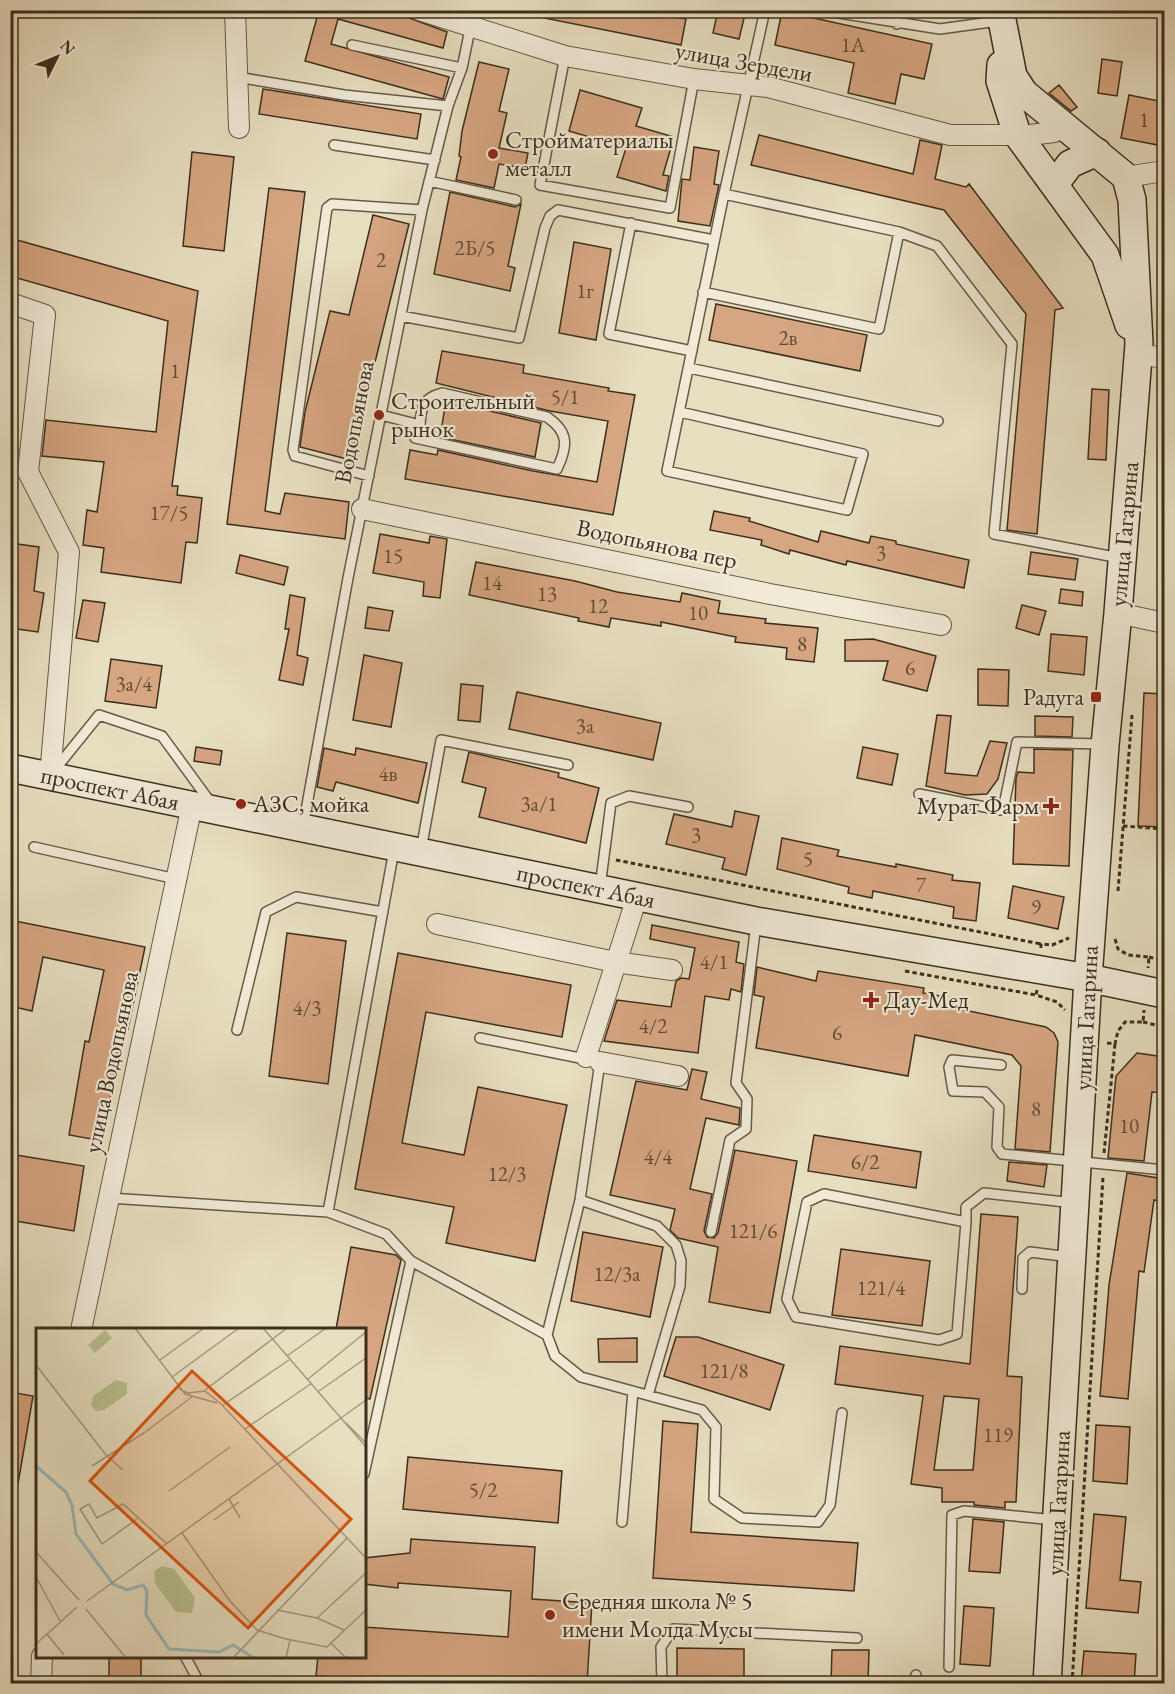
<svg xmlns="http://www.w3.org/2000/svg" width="1175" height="1694" font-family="'EB Garamond',serif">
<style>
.building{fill:#d6a682;stroke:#3b2e1d;stroke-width:1.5;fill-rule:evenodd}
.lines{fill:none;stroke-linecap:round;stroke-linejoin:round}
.lane-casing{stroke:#665a46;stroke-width:12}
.street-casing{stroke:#665a46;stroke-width:22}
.secondary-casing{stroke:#3b2e1d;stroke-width:30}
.path{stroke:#3b2e1d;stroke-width:3;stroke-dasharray:4.5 3;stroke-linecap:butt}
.lane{stroke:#f0ead7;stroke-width:9}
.street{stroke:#f0ead7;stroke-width:20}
.secondary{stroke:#f0ead7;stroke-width:27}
.poi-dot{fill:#8f2418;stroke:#f0ead7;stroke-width:2}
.labels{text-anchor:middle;stroke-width:4.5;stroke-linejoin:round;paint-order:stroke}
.number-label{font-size:21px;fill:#624c36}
.street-label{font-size:24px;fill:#3b2e1d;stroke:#f0ead7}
.poi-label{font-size:24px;fill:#3b2e1d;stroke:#f0ead7;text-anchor:start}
.inset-river{fill:none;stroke:#9cbabe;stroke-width:3}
.inset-road{fill:none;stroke:#a3987f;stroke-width:1.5}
.view{fill:#d7550e;fill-opacity:0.15;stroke:#d7550e;stroke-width:3}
.inset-edge{fill:none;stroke:#3b2e1d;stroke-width:3}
</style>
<rect width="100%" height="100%" fill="#e8dfc1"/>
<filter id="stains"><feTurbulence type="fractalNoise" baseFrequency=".00333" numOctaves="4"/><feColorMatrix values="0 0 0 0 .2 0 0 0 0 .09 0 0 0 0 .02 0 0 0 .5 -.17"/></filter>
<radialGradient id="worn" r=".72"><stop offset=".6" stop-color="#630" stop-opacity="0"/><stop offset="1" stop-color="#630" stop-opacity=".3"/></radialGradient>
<path class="building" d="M 319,10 L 388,10 L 447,32 L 443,48 L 338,19 L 331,44 L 449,77 L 443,99 L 305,61 Z
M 540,10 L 642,10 L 686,19 L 681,45 L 539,17 Z
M 718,10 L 746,10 L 739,39 L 713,33 Z
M 782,11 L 932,44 L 924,79 L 901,74 L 895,104 L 848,93 L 854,63 L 775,45 Z
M 1102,59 L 1122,62 L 1117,96 L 1098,93 Z
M 479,62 L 509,69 L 499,111 L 507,113 L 499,148 L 528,153 L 525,168 L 499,164 L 494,188 L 456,180 L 461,157 L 459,156 L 462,131 Z
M 1059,85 L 1077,107 L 1071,111 L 1049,93 Z
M 263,89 L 421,114 L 417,139 L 259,114 Z
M 580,90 L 642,108 L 636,126 L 674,137 L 663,175 L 669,176 L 666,191 L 617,177 L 626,148 L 569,131 Z
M 1129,95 L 1164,102 L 1163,146 L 1121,138 Z
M 759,135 L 913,174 L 920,140 L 942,145 L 935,179 L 966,187 L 969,184 L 1063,308 L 1055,310 L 1037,534 L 1007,530 L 1026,314 L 944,210 L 751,165 Z
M 694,147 L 719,151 L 714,184 L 719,185 L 710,226 L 678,221 L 682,179 L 690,180 Z
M 192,152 L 234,157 L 224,251 L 183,246 Z
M 269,188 L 305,192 L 265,511 L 280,514 L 285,493 L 349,502 L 345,539 L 227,524 Z
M 450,192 L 515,207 L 521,204 L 508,266 L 515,268 L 510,291 L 434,274 Z
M 373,215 L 409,224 L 351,460 L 300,447 L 305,412 L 330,311 L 349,315 Z
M 10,238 L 198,291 L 172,486 L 178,486 L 177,495 L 202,498 L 197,543 L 186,542 L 181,583 L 101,572 L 104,548 L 83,545 L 87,510 L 97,512 L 104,462 L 42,456 L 46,420 L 156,432 L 168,321 L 10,276 Z
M 574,242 L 611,249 L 596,340 L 559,333 Z
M 716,304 L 867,335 L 860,371 L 709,340 Z
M 442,351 L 524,365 L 523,373 L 609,388 L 608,391 L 635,395 L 613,515 L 405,479 L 410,450 L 437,455 L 438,450 L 533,471 L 597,482 L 608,421 L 550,411 L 436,383 Z
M 1092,389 L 1109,390 L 1106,460 L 1088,459 Z
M 446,401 L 541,423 L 535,457 L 440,437 Z
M 714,511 L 750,518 L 749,521 L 818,542 L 821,531 L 869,543 L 871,536 L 896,541 L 896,544 L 969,560 L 964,588 L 847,561 L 846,565 L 790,550 L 789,554 L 761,545 L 762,540 L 710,530 Z
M 380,534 L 429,543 L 430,536 L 447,539 L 440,598 L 423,596 L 424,582 L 373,573 Z
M 10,543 L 39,547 L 34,591 L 44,593 L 38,632 L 10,628 Z
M 1031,552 L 1078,559 L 1075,580 L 1028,574 Z
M 240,555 L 288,567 L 284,585 L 236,573 Z
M 476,562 L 575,581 L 617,592 L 680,602 L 682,593 L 720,601 L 718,613 L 766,619 L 765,623 L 818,628 L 814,662 L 786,659 L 787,648 L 735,642 L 736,637 L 661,622 L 661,626 L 611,618 L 609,627 L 578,621 L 579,618 L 469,595 Z
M 1061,589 L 1083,592 L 1082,606 L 1059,603 Z
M 290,595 L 305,598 L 297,655 L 308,658 L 303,685 L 279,680 L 289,629 L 285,629 Z
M 83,600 L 105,603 L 98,642 L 76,638 Z
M 1022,605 L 1046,611 L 1039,635 L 1016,628 Z
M 368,607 L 393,611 L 389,631 L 365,628 Z
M 1051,634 L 1087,637 L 1084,675 L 1048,671 Z
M 873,639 L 936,656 L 927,691 L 883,680 L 888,661 L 845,661 L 845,640 Z
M 364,655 L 402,663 L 391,727 L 353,720 Z
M 111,659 L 162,666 L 156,708 L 105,701 Z
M 978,669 L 1009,670 L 1008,706 L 978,705 Z
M 461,684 L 483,686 L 480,722 L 458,720 Z
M 517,692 L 661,723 L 653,760 L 509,729 Z
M 1144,693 L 1164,694 L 1164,827 L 1138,826 Z
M 937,715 L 951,716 L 945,773 L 977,776 L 990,741 L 1007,743 L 998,779 L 987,794 L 965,795 L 926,786 Z
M 1035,716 L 1073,717 L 1072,737 L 1035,736 Z
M 196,747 L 222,751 L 220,765 L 194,761 Z
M 863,747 L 898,754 L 892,785 L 857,778 Z
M 324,748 L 355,755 L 356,748 L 427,763 L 418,803 L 336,782 L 333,791 L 317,787 Z
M 1034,749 L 1073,750 L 1069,866 L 1013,864 L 1016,778 L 1018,772 L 1034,773 Z
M 469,752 L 559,773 L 558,777 L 599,788 L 586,843 L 479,817 L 486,788 L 462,782 Z
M 735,811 L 759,816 L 746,875 L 722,869 L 725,858 L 666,844 L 674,814 L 732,827 Z
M 782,838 L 839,850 L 837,856 L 896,867 L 896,864 L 953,875 L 952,880 L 980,883 L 976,921 L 953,918 L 954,907 L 873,891 L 872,898 L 848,893 L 849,887 L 777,869 Z
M 1013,886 L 1064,897 L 1058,929 L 1008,918 Z
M 10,920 L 145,947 L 128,1029 L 122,1027 L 103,1141 L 69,1135 L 85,1041 L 89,1042 L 104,970 L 43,957 L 32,1011 L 10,1006 Z
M 652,925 L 739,942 L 736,962 L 744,964 L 741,992 L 731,989 L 729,1000 L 705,996 L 698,1053 L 604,1041 L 617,1000 L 671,1007 L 676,981 L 681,978 L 689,979 L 695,948 L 650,939 Z
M 287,933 L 346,941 L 328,1084 L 269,1076 Z
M 398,953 L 571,985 L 562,1037 L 426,1012 L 402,1143 L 464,1155 L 478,1087 L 567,1105 L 535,1261 L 446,1243 L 454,1207 L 355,1189 Z
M 757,967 L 816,981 L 818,971 L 924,988 L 923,993 L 946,997 L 945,1006 L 1046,1027 L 1054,1033 L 1058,1042 L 1050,1152 L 1015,1149 L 1021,1066 L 1012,1055 L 915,1035 L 908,1076 L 756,1048 L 764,997 L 754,995 Z
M 1137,1053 L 1164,1057 L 1164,1093 L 1152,1092 L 1144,1161 L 1108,1158 L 1116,1076 Z
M 692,1069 L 707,1072 L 701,1099 L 740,1108 L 739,1125 L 706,1118 L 690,1189 L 712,1194 L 704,1231 L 707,1237 L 714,1238 L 718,1233 L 735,1150 L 797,1161 L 770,1313 L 709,1302 L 718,1247 L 678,1238 L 670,1230 L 675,1209 L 610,1195 L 636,1081 L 687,1090 Z
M 814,1135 L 921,1152 L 916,1188 L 808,1171 Z
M 10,1154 L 84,1166 L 74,1231 L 10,1220 Z
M 1009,1162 L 1047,1165 L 1044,1187 L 1007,1181 Z
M 1127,1173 L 1164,1179 L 1164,1202 L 1154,1200 L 1144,1272 L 1139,1271 L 1128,1399 L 1100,1396 L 1109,1285 Z
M 981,1214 L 1018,1217 L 1007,1376 L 1022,1377 L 1016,1502 L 1005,1502 L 1005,1508 L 974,1505 L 974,1502 L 942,1502 L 942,1488 L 911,1484 L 923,1396 L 835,1384 L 840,1346 L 970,1364 ZM 944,1396 L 979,1399 L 973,1470 L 934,1470 Z
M 583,1232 L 663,1247 L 650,1317 L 571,1301 Z
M 351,1247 L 396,1255 L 401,1260 L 370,1399 L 364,1398 L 364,1329 L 336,1329 Z
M 841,1249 L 930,1261 L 922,1326 L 832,1315 Z
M 676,1337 L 698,1337 L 784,1365 L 770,1410 L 664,1376 Z
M 637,1338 L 637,1362 L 599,1362 L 598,1339 Z
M 10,1392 L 33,1396 L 18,1484 L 10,1484 Z
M 663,1421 L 698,1424 L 691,1532 L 858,1543 L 854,1591 L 653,1578 Z
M 1096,1425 L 1130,1427 L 1127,1484 L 1093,1481 Z
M 408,1457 L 562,1471 L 558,1523 L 403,1509 Z
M 1094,1514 L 1126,1517 L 1120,1580 L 1141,1582 L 1138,1613 L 1086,1608 Z
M 973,1519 L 1004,1522 L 1000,1573 L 969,1571 Z
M 411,1539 L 535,1547 L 532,1599 L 592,1603 L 587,1683 L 432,1683 L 316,1676 L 318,1656 L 364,1656 L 364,1627 L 508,1637 L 511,1591 L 398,1583 L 398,1588 L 364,1584 L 364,1558 L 410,1553 Z
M 964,1606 L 994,1608 L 990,1666 L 960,1664 Z
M 677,1648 L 744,1649 L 744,1683 L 677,1683 Z
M 832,1650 L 869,1650 L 868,1683 L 831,1683 Z
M 1084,1651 L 1136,1654 L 1134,1683 L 1081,1683 Z
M 109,1656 L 141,1656 L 141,1683 L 109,1683 Z"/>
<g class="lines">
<defs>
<path id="lane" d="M 765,10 L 724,194 L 899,232 L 937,246 L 1012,344 L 994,534 L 1120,558
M 820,10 L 940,29 L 998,21
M 897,24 L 898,10
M 352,45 L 462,68
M 565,56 L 540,185 L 670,208 L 694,79
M 237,77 L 344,95 L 448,106
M 334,145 L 435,160
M 429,181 L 516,200
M 631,223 L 609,334 L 692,351
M 703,292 L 879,329 L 899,232
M 401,316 L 519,338 L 545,228 L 550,216 L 558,210 L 714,240
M 689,368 L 938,421
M 680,412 L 863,454 L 847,510 L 667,471 L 724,194
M 381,415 L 420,425 L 415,438 L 557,469 C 568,446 569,432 547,417 L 442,393 C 423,398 421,407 420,425
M 369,476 L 295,456 L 293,450 L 327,208 L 332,204 L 422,210
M 53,772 L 99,715 L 162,736 L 211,803
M 919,794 L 1000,810 L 1004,805 L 1017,742 L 1102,744
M 303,827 L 348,578 L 422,210 L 448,106 L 462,68 L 474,10
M 34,847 L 176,879
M 421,850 L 441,740 L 568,765
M 600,887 L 611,803 L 629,796 L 688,807
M 237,1030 L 266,912 L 296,897 L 383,912
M 480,1038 L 600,1062 L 580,1200 L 547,1335 L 555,1356 L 581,1377 L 702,1410 L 716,1427 L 714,1499 L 742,1518 L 818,1522 L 830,1505 L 842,1413
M 1001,1065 L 952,1060 L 949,1067 L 953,1091 L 985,1092 L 999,1107 L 997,1147 L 1002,1154 L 1164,1170
M 109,1198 L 328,1212 L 394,850
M 580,1200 L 657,1226 L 676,1245 L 681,1261 L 680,1286 L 648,1395
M 328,1212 L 386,1234 L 411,1261 L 364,1474
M 966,1222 L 824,1194 L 807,1202 L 787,1299 L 796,1317 L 939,1340 L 957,1334 L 966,1222 L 966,1207 L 984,1193 L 1074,1203
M 711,1232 L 730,1140 L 746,1129 L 747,1099 L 736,1083 L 756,924
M 411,1261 L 547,1335
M 1022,1289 L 1023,1258 L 1030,1252 L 1070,1257
M 622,1522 L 633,1391
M 185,1656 L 200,1684
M 949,1667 L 952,1515 L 964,1511 L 1055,1520
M 662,1684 L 661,1647 L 673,1629 L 857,1638
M 916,1684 L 916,1675
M 1164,1684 L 1164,1676"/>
<path id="street" d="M 235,10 L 239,128
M 419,10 L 565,56 L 694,79 L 768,87 L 950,135 L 1030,135 L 1054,132 L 1064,128
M 1126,177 L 1164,171
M 10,303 L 45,315 L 28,472 L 69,552 L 50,776
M 1138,354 L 1164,358
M 362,509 L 770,594 L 941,625
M 1118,613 L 1164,623
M 437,924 L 615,962 L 672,970
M 586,1057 L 637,897
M 600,1062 L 678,1076
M 81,1330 L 192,805
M 41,1684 L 42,1656"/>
<g id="secondary">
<path d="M 1002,20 L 1013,76 L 1024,93 L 1126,177 L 1132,200 L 1139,344 L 1118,613 L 1105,745 L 1088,978 L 1047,1684"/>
<path d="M 1001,65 L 1000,81 L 1017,134 L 1105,255 L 1129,325"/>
<path d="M 1055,184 L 1070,164 L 1097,152"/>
<path id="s1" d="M 10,768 L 756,921 L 1088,978 L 1164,994"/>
</g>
</defs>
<use href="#lane" class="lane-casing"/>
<use href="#street" class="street-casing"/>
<use href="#secondary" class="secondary-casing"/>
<path class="path" d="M 1123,826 L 1164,829
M 616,860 L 1041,944
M 1118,891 L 1132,715
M 1115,939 L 1118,949 L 1128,955 L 1149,957 L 1148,968
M 1041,948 L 1041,944 L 1052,945 L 1069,938
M 1149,957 L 1164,961
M 905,971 L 1036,995
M 1037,990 L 1036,995 L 1057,1002 L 1065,1010
M 1143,1022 L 1164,1027
M 1107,1043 L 1115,1044 L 1118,1031 L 1125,1022 L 1143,1022 L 1144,1010
M 1104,1153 L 1115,1044
M 1072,1684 L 1103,1177"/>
<use href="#lane" class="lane"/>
<use href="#street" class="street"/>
<use href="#secondary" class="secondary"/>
</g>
<g class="poi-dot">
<circle cx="493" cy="154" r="6"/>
<circle cx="379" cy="415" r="6"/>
<rect x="1090" y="691" width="12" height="12" rx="3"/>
<circle cx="241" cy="804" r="6"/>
<path d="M1048 797h6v6h6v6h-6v6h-6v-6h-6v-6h6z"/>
<path d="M868 991h6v6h6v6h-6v6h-6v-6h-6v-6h6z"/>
<circle cx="550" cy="1615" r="6"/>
</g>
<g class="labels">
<g class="number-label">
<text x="853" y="52">1А</text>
<text x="1144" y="127">1</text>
<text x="475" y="255">2Б/5</text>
<text x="381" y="267">2</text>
<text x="585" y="298">1г</text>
<text x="788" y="345">2в</text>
<text x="175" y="378">1</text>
<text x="565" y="404">5/1</text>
<text x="169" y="520">17/5</text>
<text x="881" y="560">3</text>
<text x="393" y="563">15</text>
<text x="492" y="590">14</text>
<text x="547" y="601">13</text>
<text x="598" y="613">12</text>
<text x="698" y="620">10</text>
<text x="802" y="651">8</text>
<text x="910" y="675">6</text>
<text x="134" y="691">3а/4</text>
<text x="585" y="733">3а</text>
<text x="388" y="781">4в</text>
<text x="539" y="811">3а/1</text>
<text x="696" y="842">3</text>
<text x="808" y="866">5</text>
<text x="921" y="892">7</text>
<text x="1036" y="914">9</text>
<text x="714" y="969">4/1</text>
<text x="307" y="1015">4/3</text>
<text x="653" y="1033">4/2</text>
<text x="837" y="1040">6</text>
<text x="1036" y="1116">8</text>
<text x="1129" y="1133">10</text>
<text x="658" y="1164">4/4</text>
<text x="865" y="1169">6/2</text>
<text x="507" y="1181">12/3</text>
<text x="753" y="1238">121/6</text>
<text x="617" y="1281">12/3а</text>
<text x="881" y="1295">121/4</text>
<text x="724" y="1378">121/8</text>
<text x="998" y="1442">119</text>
<text x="483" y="1497">5/2</text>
</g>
<g class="street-label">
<text transform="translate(744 62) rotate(10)" y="8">улица Зердели</text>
<text transform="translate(354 422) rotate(-79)" y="8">Водопьянова</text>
<text transform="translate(1124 534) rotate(-85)" y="8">улица Гагарина</text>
<text transform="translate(657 544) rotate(12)" y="8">Водопьянова пер</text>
<text dy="8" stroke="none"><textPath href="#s1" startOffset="102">проспект Абая</textPath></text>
<text dy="8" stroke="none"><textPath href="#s1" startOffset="588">проспект Абая</textPath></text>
<text transform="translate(1086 1018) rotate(-87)" y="8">улица Гагарина</text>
<text transform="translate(111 1062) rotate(-78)" y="8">улица Водопьянова</text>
<text transform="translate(1058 1503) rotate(-87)" y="8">улица Гагарина</text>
</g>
<g class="poi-label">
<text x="505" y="148">Стройматериалы<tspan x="505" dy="28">металл</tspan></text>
<text x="391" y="409">Строительный<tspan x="391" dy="28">рынок</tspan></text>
<text x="1084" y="705" text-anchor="end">Радуга</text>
<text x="253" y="812">АЗС, мойка</text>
<text x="1039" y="814" text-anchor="end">Мурат Фарм</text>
<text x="884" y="1008">Дау-Мед</text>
<text x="562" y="1609">Средняя школа № 5<tspan x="562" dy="28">имени Молда Мусы</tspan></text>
</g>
</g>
<g transform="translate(36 1328)">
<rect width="330" height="330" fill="#e8dfc1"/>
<path d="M 69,2 L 76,10 L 59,25 L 52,17 ZM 80,52 L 91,55 L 91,66 L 68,82 L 60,83 L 55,77 L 57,68 ZM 126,238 L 138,241 L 159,270 L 156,285 L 140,284 L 119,255 L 118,243 Z" fill="#b8c191"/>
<path class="inset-river" d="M 0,138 L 30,164 L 36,177 L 40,206 L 77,256 L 91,262 L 107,257 L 111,263 L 110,287 L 133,321 L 183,324 L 197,317 L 218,330"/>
<path class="inset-road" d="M 99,0 L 149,66 L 181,75M 227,0 L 330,119M 251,28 L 290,0M 124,32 L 168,0M 0,37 L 70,127 L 87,142M 136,49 L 203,0M 272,51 L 330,4M 143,61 L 152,65 L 169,63 L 185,76 L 330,230M 169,62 L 251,0M 283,63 L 330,30M 187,77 L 253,32M 310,95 L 330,115M 209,101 L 276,55M 56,138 L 108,105 L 157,68M 133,163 L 194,119M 193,171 L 204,190M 101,191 L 66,216 L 44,181 L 53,176 L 61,190 L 87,176 L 130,215M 178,192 L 203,174M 146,205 L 194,273 L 221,302 L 250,311 L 291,319 L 295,315 L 310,330M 0,224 L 43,272M 0,249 L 24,293M 51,273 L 330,72M 50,281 L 90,330M 241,282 L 281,290 L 308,302M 281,290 L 330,245M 11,306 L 28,327M 295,315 L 330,282M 0,316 L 41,279M 197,330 L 311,210M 250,330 L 254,312"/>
<path class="view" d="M 156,43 L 315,191 L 212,300 L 54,153 Z"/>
<rect width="330" height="330" class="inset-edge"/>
</g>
<rect width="1175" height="1694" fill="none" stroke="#e8dfc1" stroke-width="36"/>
<rect x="12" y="12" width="1151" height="1670" fill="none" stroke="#3b2e1d" stroke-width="3"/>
<rect x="18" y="18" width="1139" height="1658" fill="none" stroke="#3b2e1d" stroke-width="1.5"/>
<g transform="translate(57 57) rotate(47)" stroke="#f0ead7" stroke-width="4.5" paint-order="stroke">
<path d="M0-4.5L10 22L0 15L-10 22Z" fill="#3b2e1d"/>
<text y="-9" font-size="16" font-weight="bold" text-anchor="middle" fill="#3b2e1d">N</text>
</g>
<rect width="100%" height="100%" filter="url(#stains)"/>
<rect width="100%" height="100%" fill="url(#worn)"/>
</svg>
